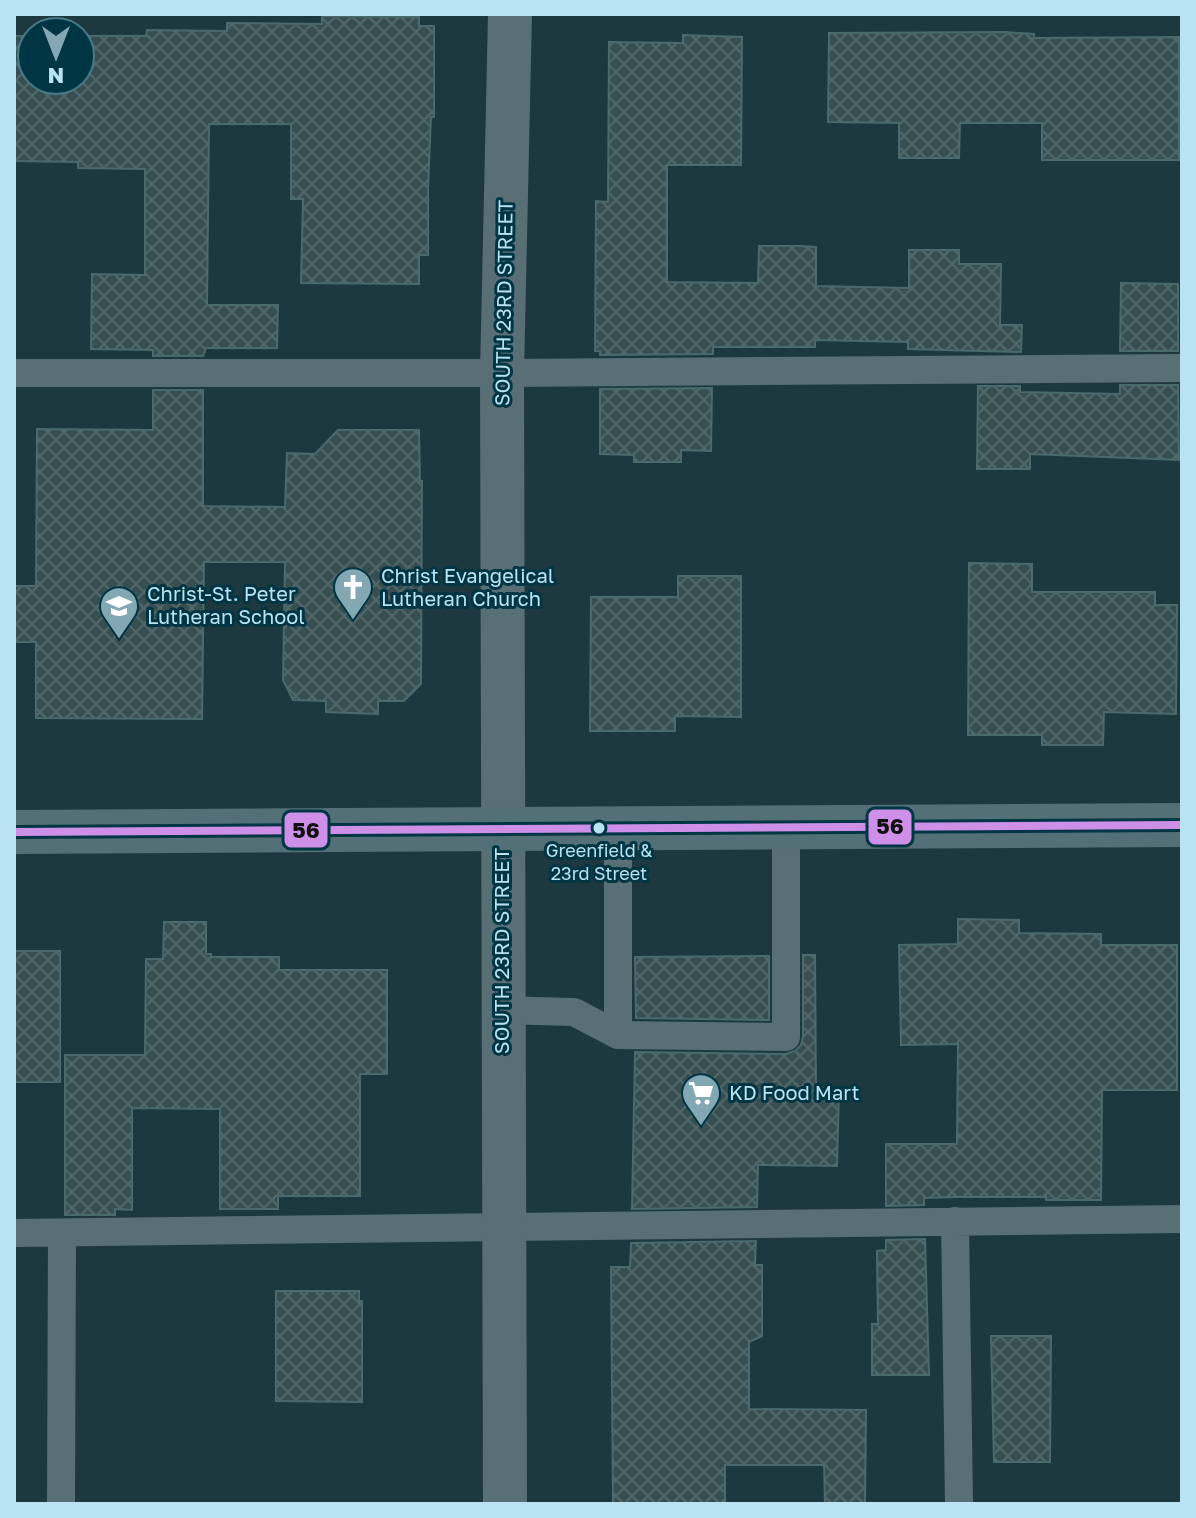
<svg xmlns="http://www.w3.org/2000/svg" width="1196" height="1518" font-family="'Golos Text',sans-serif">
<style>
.building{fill:url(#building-cross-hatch);stroke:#4a6a6e;stroke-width:2}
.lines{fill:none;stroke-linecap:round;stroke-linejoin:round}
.service{stroke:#586f75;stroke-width:28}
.minor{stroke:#586f75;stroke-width:44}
.secondary{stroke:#547077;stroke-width:44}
.bus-1-casing{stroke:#003644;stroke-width:14}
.bus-1{stroke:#ce8fe9;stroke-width:8}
.bus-dot{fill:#bae3f1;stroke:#003644;stroke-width:3}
.labels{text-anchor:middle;stroke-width:6;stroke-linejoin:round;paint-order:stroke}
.bus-label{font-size:18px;fill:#bae3f1;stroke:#003644}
.street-label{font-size:20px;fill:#bae3f1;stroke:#003644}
.poi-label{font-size:20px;fill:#bae3f1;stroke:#003644;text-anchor:start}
.line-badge{stroke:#003644;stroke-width:3}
.pale-badge-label{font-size:22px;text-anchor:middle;font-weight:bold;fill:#111}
</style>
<defs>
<pattern id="building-cross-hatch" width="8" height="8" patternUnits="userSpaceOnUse" patternTransform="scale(2)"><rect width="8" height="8" fill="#384f52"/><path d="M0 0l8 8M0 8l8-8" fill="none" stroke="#53686b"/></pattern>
</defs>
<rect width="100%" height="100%" fill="#1d393f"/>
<path class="building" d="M 322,16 L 419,17 L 419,26 L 434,26 L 434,117 L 431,117 L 428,188 L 428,255 L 419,255 L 419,284 L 301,283 L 303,199 L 291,199 L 291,124 L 209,124 L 207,305 L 278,305 L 277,348 L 206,348 L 203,356 L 153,356 L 153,350 L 91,349 L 92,274 L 145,275 L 145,169 L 78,168 L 78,162 L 14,161 L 14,36 L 32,36 L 32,80 L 80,80 L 80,36 L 146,36 L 147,30 L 227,31 L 227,23 L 322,24 Z
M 1005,32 L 1034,34 L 1034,38 L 1179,37 L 1179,160 L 1042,160 L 1042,123 L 960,123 L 959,158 L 899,158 L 899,123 L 828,122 L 829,33 Z
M 683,35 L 742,37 L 741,165 L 667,165 L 667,282 L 758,283 L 759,246 L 800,246 L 816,247 L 816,286 L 909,288 L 909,250 L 959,250 L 959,264 L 1001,264 L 1000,325 L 1022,325 L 1021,352 L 908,349 L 908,342 L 815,340 L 815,347 L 713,347 L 713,354 L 600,355 L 600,351 L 595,351 L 596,201 L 608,202 L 609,42 L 683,43 Z
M 1121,283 L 1178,284 L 1178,351 L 1120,351 Z
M 1120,385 L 1178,385 L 1179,460 L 1030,454 L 1030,469 L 977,469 L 978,386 L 1020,386 L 1020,392 L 1120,394 Z
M 712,388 L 711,451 L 681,450 L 681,462 L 634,462 L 634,455 L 600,454 L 600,389 Z
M 153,390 L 203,390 L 203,506 L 285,507 L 287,453 L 315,454 L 338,430 L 419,430 L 420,481 L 422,481 L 421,684 L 404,701 L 378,701 L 378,714 L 326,712 L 326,701 L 293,700 L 283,680 L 285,562 L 204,562 L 202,719 L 36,718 L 36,642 L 14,642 L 14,586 L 36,586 L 37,429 L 153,430 Z
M 969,563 L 1032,564 L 1032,592 L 1155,592 L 1155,605 L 1177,605 L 1176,714 L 1104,712 L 1103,745 L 1042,745 L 1042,735 L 968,735 Z
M 678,576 L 741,576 L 741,717 L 675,716 L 675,731 L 590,731 L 591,597 L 678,597 Z
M 958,919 L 1019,920 L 1019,933 L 1101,934 L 1101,945 L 1177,945 L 1177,1090 L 1102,1090 L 1101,1200 L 1046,1200 L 1046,1197 L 955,1197 L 924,1198 L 924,1205 L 886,1206 L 886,1144 L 957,1144 L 958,1044 L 901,1045 L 899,945 L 958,944 Z
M 164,922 L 206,922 L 206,954 L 211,954 L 211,957 L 279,957 L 279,970 L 387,970 L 387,1074 L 360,1074 L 360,1196 L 278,1196 L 278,1209 L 220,1209 L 220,1109 L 132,1108 L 132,1210 L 115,1209 L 115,1215 L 65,1215 L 65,1055 L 145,1055 L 146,959 L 163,959 Z
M 14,951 L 60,951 L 60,1082 L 14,1082 Z
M 803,955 L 815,955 L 816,1088 L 839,1089 L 837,1166 L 758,1165 L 757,1207 L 632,1209 L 635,1052 L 786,1054 L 795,1051 L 801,1045 L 803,1037 Z
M 769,956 L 769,1020 L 636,1018 L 635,957 Z
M 925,1239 L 929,1375 L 872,1375 L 872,1324 L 878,1324 L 877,1251 L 886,1250 L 886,1240 Z
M 756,1241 L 755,1265 L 762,1265 L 762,1336 L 749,1342 L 749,1409 L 866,1410 L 865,1504 L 825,1504 L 824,1465 L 725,1465 L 725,1504 L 613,1504 L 611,1267 L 630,1267 L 631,1243 Z
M 276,1291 L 359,1291 L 359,1301 L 362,1301 L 362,1402 L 276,1401 Z
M 991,1336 L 1051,1336 L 1050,1462 L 994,1462 Z"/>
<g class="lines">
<path class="service" d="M 14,373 L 502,373 L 1182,368
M 502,1010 L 574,1012 L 618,1035 L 786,1037 L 786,827
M 618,1035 L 618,828
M 955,1221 L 959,1504
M 14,1233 L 1182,1219
M 61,1504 L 62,1233"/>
<path class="minor" d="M 505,1504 L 502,373 L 510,14"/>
<path class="secondary" d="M 14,832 L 1182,825"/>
<defs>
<path id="bus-1" d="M 14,832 L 1182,825"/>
</defs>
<use href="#bus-1" class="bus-1-casing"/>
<use href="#bus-1" class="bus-1"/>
</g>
<defs>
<symbol id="church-pin" viewBox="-11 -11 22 30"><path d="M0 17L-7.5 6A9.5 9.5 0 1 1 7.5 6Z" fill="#83a8b3" stroke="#003644"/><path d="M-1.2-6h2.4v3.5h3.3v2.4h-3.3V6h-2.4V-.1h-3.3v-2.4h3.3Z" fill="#fff"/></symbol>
<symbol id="school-pin" viewBox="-11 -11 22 30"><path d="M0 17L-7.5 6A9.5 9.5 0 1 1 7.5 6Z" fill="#83a8b3" stroke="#003644"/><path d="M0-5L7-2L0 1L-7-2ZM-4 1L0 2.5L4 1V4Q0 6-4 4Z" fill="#fff"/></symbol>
<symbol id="supermarket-pin" viewBox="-11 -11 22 30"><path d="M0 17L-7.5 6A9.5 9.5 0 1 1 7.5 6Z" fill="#83a8b3" stroke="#003644"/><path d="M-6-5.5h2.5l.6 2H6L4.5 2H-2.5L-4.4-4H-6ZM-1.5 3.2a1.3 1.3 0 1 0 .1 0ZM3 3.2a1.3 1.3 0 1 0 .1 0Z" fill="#fff"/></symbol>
</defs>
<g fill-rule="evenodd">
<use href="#church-pin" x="331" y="565" width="44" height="60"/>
<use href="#school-pin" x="97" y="584" width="44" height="60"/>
<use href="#supermarket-pin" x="679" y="1071" width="44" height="60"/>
</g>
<circle class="bus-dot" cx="599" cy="828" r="7"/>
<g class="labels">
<g class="bus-label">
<text x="599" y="857">Greenfield &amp;<tspan x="599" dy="23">23rd Street</tspan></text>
</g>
<g class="street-label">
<text transform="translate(504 303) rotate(-89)" y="7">SOUTH 23RD STREET</text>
<text transform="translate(502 951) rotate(-90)" y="7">SOUTH 23RD STREET</text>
</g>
<g class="poi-label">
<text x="381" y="583">Christ Evangelical<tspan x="381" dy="23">Lutheran Church</tspan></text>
<text x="147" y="601">Christ-St. Peter<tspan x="147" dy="23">Lutheran School</tspan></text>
<text x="729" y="1100">KD Food Mart</text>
</g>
</g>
<g class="line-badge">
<rect x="867" y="808" width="46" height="38" rx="8" fill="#ce8fe9"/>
<rect x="283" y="811" width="46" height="38" rx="8" fill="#ce8fe9"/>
</g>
<g class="pale-badge-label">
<text x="890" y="834">56</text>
<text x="306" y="838">56</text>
</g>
<rect width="1196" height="1518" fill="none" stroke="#bae3f1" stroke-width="32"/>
<g transform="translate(56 56) rotate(180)"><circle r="38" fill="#003644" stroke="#4a7b89" stroke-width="2"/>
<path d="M0-6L14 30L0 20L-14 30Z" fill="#83a8b3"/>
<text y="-12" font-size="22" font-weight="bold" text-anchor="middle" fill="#bae3f1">N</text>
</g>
</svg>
